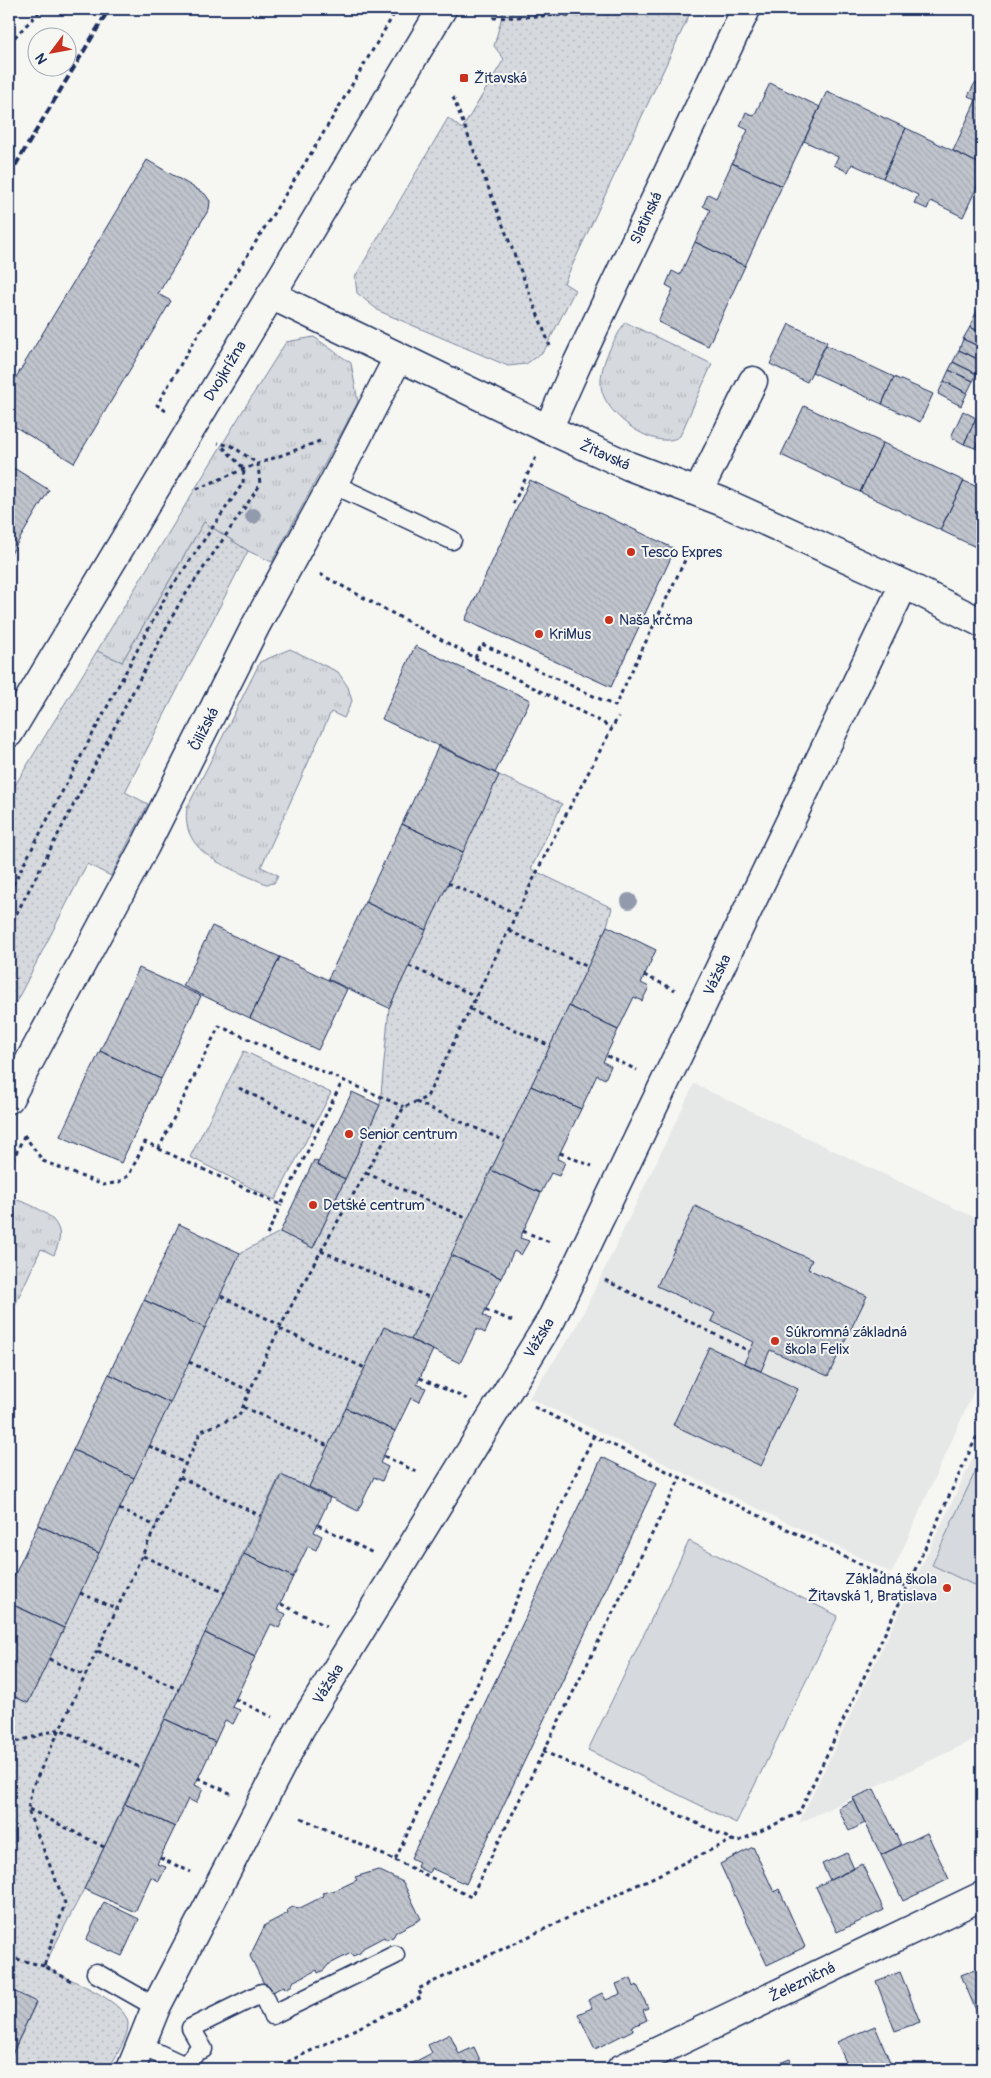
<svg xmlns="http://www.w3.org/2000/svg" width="991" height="2078" font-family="Pangolin,sans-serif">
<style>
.built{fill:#e6e7e7}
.grass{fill:url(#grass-tufts);stroke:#78849e}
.park{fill:url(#park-dots);stroke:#78849e}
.pitch{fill:#d6d9dd;stroke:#78849e}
.building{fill:url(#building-back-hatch);stroke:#1b2f5e}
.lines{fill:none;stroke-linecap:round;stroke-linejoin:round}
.lane-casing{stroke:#1b2f5e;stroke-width:21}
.street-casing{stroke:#1b2f5e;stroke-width:31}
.secondary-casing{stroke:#1b2f5e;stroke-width:31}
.path{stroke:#1b2f5e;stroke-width:3;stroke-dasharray:4 4;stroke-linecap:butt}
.lane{stroke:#f6f6f2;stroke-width:18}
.street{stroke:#f6f6f2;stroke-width:28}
.secondary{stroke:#f6f6f2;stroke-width:28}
.rail{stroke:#1b2f5e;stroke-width:4;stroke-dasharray:8 4;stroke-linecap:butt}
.tree{fill:#929bae}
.poi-dot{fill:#c8321e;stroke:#f6f6f2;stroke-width:2}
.labels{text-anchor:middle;stroke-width:4;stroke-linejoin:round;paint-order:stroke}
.poi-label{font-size:15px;fill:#1b2f5e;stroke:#f6f6f2;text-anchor:start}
.street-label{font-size:15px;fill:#1b2f5e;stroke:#f6f6f2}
</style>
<defs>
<pattern id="grass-tufts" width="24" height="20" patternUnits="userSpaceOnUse" patternTransform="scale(1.25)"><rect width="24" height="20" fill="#d6d9dd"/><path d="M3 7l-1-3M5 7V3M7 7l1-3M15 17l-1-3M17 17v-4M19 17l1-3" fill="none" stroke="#b7bbc0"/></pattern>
<pattern id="park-dots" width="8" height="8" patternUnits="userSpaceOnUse" patternTransform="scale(1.25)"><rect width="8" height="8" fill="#d6d9dd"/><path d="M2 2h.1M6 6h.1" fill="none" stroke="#b7bbc0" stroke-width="1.8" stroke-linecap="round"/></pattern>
<pattern id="building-back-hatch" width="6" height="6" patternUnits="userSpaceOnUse" patternTransform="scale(1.25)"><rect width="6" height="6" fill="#c0c4cd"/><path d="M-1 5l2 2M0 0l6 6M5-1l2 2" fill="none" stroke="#a4a9b2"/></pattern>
</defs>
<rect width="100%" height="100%" fill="#f6f6f2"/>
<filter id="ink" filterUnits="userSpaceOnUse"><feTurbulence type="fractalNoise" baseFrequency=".02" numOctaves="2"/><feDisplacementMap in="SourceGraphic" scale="10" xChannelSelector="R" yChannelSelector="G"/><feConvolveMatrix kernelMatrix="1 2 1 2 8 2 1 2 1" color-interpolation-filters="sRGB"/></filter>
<g filter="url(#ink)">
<path class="built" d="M 694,1084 L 982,1221 L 982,1373 L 892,1573 L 529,1398 L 576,1328 Z
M 982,1439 L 982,1736 L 799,1823 Z"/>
<path class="grass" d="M 625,322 L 712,364 L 680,436 C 657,453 602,414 601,385 C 600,362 614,341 625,322 Z
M 314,337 L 351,363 L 358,402 L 272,562 L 248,551 L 204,522 L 122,662 L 97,651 C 160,548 221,444 286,342 Z
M 290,649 L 338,672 L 348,687 L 352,701 L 344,718 L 331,712 L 261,867 L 278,875 L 274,883 L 266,884 C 231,868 180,855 187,808 L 260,662 Z
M 10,1198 C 26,1202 55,1213 59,1231 C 61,1239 57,1247 54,1255 L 41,1249 L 9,1318 Z"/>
<path class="park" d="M 504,9 L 692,9 L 564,283 L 575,290 L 544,351 L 526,364 L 508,366 L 379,311 L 357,293 L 355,277 L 448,118 L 462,129 L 504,59 L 494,46 Z
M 204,522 L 248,551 L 125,792 L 148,804 L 111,876 L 87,864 L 9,1016 L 9,795 L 97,651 L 122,662 Z
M 499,775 L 562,804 L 531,869 L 612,908 L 607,926 L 411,1340 L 384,1327 L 309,1487 L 280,1475 L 84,1889 L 44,1966 C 63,1978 125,1999 128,2023 C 129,2038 115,2056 109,2069 L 9,2069 L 9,2061 L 36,2003 L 9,1989 L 9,1694 L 28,1703 L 240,1253 L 280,1232 L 313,1248 L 380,1105 L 389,1008 Z
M 244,1051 L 331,1093 L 275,1200 L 190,1157 Z"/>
<path class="pitch" d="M 982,1457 L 982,1589 L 932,1565 Z
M 689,1541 L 838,1616 L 736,1823 L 588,1750 Z"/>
<path class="building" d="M 770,83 L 820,107 L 782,186 L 732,163 L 748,130 L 740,126 L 746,112 L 754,116 Z
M 975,83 L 982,86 L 982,165 L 953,151 L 976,100 L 968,96 Z
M 827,91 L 906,128 L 883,178 L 852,164 L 848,172 L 834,165 L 838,157 L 804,141 Z
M 906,128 L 982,165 L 982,176 L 963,217 L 931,201 L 927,209 L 914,203 L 918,195 L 883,178 Z
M 147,160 L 205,194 L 210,201 L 209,209 L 158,294 L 171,301 L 74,463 L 9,423 L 9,389 Z
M 732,163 L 782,186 L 745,266 L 695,242 L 710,210 L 703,206 L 708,194 L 716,198 Z
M 695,242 L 745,266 L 708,346 L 658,322 L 673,289 L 666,285 L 672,271 L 680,275 Z
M 980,305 L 982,305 L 982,319 L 975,315 Z
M 975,315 L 982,319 L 982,333 L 970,327 Z
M 789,324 L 827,342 L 807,382 L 770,364 Z
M 970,327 L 982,333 L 982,348 L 963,339 Z
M 963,339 L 982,348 L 982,361 L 959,350 Z
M 826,345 L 894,377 L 882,404 L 812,372 Z
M 959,350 L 982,361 L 977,374 L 953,362 Z
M 953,362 L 977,374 L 973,381 L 949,370 Z
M 949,370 L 973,381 L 967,393 L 944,381 Z
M 894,377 L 933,394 L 920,422 L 882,404 Z
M 944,381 L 967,393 L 961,406 L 938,394 Z
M 804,406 L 883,443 L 860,492 L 781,455 Z
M 963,411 L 976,418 L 964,444 L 951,437 Z
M 976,418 L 982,421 L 982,433 L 975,448 L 964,444 Z
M 982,433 L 982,451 L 975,448 Z
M 883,443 L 964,481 L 940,530 L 860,492 Z
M 9,465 L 49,490 L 9,557 Z
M 530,480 L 675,549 L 611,687 L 465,620 Z
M 964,481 L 982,489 L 982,550 L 940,530 Z
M 415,646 L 530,700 L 495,773 L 382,719 Z
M 439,745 L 499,775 L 463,852 L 402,824 Z
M 402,824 L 463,852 L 426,930 L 365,902 Z
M 365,902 L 426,930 L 389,1008 L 328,979 Z
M 212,926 L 280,957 L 250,1018 L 183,986 Z
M 607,926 L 656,950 L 641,983 L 649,987 L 642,1001 L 634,997 L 618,1030 L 569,1006 Z
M 280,957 L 347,989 L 318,1050 L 250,1018 Z
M 139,968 L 201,996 L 161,1079 L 100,1051 Z
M 569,1006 L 618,1030 L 603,1062 L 611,1066 L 605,1079 L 597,1075 L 581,1109 L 531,1086 Z
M 100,1051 L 161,1079 L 121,1163 L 60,1136 Z
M 531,1086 L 581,1109 L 557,1159 L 565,1162 L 559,1176 L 551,1173 L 541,1193 L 491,1170 Z
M 352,1092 L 380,1105 L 345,1179 L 317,1165 Z
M 314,1160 L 318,1162 L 317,1165 L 345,1179 L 313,1248 L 280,1232 Z
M 491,1170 L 541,1193 L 520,1238 L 529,1241 L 521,1255 L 514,1251 L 501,1278 L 451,1255 Z
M 695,1206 L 812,1260 L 808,1269 L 867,1296 L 828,1376 L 770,1350 L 761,1371 L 744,1363 L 754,1342 L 711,1321 L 715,1313 L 657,1286 Z
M 179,1224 L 240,1253 L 205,1328 L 144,1300 Z
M 451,1255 L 501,1278 L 483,1315 L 491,1320 L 485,1333 L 477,1329 L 460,1363 L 411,1340 Z
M 144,1300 L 205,1328 L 170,1403 L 109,1374 Z
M 384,1327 L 433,1350 L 417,1384 L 426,1388 L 419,1402 L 411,1398 L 395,1431 L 346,1408 Z
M 709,1347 L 798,1389 L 761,1466 L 673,1425 Z
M 109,1374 L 170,1403 L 134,1478 L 73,1450 Z
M 346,1408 L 395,1431 L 380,1463 L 388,1467 L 382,1481 L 374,1477 L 358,1511 L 309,1487 Z
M 73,1450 L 134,1478 L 99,1553 L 38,1525 Z
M 602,1457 L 656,1484 L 466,1884 L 431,1868 L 429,1873 L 417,1867 L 419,1862 L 411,1858 Z
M 281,1475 L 330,1498 L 314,1532 L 322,1536 L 316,1550 L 308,1546 L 293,1577 L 244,1554 Z
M 38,1525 L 99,1553 L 64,1628 L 9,1603 L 9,1587 Z
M 244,1554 L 293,1577 L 277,1610 L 286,1614 L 279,1628 L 271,1624 L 255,1657 L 205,1633 Z
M 9,1603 L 64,1628 L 28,1703 L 9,1694 Z
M 205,1633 L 255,1657 L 232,1707 L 240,1710 L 233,1724 L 225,1720 L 215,1742 L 165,1719 Z
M 165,1719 L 215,1742 L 195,1785 L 203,1789 L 196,1803 L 188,1799 L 175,1827 L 125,1804 Z
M 874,1789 L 901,1845 L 881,1855 L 853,1798 Z
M 854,1800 L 865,1823 L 849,1831 L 838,1808 Z
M 125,1804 L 175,1827 L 157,1864 L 166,1867 L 159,1881 L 151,1877 L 135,1912 L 84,1889 Z
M 927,1833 L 949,1879 L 903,1901 L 881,1855 Z
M 753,1847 L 774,1892 L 779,1889 L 805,1947 L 767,1965 L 720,1864 Z
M 847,1853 L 854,1869 L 830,1880 L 822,1864 Z
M 862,1864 L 884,1910 L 837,1932 L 816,1887 Z
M 378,1870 L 403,1882 L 421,1919 L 396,1932 L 393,1937 L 386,1940 L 384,1937 L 363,1948 L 360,1953 L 353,1956 L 351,1953 L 328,1965 L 324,1970 L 318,1973 L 317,1970 L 294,1981 L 291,1986 L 285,1989 L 284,1986 L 269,1994 L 250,1956 L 265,1925 L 288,1913 L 287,1910 L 293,1907 L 300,1908 L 324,1896 L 322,1893 L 336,1890 L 357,1880 L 355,1877 Z
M 104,1902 L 139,1919 L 122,1956 L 86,1940 Z
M 982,1967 L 982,2022 L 981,2022 L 961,1975 Z
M 900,1972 L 920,2022 L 895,2031 L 876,1981 Z
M 631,1978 L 634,1987 L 637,1985 L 648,2008 L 643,2010 L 647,2020 L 632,2027 L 633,2030 L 595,2049 L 578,2014 L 592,2008 L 588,2000 L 602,1993 L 606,2000 L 620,1994 L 616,1984 Z
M 9,1989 L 36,2002 L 9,2061 Z
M 875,2026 L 893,2069 L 849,2069 L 837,2042 Z
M 450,2034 L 459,2054 L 474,2047 L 484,2069 L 401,2069 L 432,2053 L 428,2045 Z
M 790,2059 L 794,2069 L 764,2069 Z"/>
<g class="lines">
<defs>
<path id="lane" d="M 333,484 L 452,540
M 96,1973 L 156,2007
M 140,2045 L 185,2066 L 197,2051 L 203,2049 L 191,2028 L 262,1993 L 272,2015 L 395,1955"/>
<path id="street" d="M 271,295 L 548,429 L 629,466 L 723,502 L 904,584 L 982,623
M 548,429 L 577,364 L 746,9
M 698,492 L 753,381
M 9,1099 L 145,846 L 256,625 L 333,484 L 398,358
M 131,2069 L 156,2007 L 300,1729 L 551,1320 L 904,584
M 621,2069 L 982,1896"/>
<path id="secondary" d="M 9,733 L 442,9"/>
</defs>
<use href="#lane" class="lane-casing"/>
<use href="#street" class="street-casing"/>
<use href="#secondary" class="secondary-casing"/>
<path class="path" d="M 493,18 L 712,9
M 9,43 L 42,9
M 453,97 L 550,346
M 166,411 L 157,405 L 194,341 L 318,142 L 397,9
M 197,489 L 244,469 L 320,441
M 513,504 L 536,457
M 320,574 L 475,658 L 611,727
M 475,658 L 482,644 L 615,706 L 685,560
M 448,883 L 517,914
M 9,892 L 167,594 L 243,483 L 244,469 L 221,445
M 9,928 L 179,604 L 260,485 L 258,464 L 232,446 L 218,443
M 509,931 L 588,967
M 409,966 L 476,996
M 644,975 L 675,990
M 470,1009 L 550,1046
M 607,1056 L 637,1070
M 239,1088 L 319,1128
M 416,1102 L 505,1141
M 24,1135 L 43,1161 L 103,1185 L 119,1182 L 129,1175 L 145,1142 L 159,1148 L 219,1026 L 404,1107
M 159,1149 L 281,1205 L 342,1082
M 560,1153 L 592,1166
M 9,1168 L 24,1136
M 366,1173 L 468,1219
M 523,1231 L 552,1243
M 267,1235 L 281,1205
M 321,1251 L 431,1298
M 605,1280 L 749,1351
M 221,1296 L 282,1326
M 486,1310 L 515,1322
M 280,1329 L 365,1368
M 189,1362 L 250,1391
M 420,1378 L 467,1399
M 243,1407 L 328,1446
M 534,1407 L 907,1587 L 982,1425
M 149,1446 L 185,1463
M 384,1456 L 419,1473
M 180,1477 L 261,1516
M 119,1509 L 156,1526
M 318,1525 L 373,1553
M 143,1556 L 225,1593
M 80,1593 L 118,1609
M 281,1604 L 326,1626
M 98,1651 L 179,1690
M 49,1659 L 86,1676
M 235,1699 L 272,1717
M 9,1744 L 60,1729 L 141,1768
M 543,1751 L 737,1842 L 799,1813 L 907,1587
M 198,1778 L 232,1794
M 29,1809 L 104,1847
M 301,1818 L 395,1860 L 593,1437
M 160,1858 L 191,1872
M 395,1860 L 471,1897 L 680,1478
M 9,1957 L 44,1966
M 71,1981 L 44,1966 L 65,1903 L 30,1816 L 28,1809 L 32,1788 L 201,1431 L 239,1416 C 284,1308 346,1208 404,1107 L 427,1097 L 554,837 L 618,717
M 273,2069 L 422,1997 L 418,1989 L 732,1840"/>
<use href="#lane" class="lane"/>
<use href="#street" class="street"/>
<use href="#secondary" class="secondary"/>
<path class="rail" d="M 9,176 L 109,9"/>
</g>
<g class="tree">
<circle cx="253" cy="516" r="8"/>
<circle cx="629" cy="901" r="8"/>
</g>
</g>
<g class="poi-dot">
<rect x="459" y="73" width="10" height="10" rx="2.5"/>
<circle cx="631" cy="552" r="5"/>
<circle cx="609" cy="620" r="5"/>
<circle cx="539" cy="634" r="5"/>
<circle cx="349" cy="1134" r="5"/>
<circle cx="313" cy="1205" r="5"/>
<circle cx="775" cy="1341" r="5"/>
<circle cx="947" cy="1588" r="5"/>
</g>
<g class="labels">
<g class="poi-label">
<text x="474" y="83">Žitavská</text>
<text x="641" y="557">Tesco Expres</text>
<text x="619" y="625">Naša krčma</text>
<text x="549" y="639">KriMus</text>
<text x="359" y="1139">Senior centrum</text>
<text x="323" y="1210">Detské centrum</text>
<text x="785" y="1337">Súkromná základná<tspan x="785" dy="17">škola Felix</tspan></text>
<text x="937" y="1584" text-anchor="end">Základná škola<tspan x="937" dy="17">Žitavská 1, Bratislava</tspan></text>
</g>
<g class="street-label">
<text transform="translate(646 218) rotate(-65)" y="5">Slatinská</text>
<text transform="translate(225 371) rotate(-59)" y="5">Dvojkrížna</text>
<text transform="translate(605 455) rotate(24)" y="5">Žitavská</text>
<text transform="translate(204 729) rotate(-63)" y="5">Čiližská</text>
<text transform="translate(717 975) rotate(-64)" y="5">Vážska</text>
<text transform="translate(539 1338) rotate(-59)" y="5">Vážska</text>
<text transform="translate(328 1684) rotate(-58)" y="5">Vážska</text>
<text transform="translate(802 1982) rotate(-26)" y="5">Železničná</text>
</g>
</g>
<rect width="991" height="2078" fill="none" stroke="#f6f6f2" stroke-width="30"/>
<rect x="15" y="15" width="961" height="2048" fill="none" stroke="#1b2f5e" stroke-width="2" filter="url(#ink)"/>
<g transform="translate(52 52) rotate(238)"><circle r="24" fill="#f6f6f2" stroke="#9ea6b7"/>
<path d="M0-4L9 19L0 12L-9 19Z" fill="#c8321e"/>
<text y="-8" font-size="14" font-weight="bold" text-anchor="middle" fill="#1b2f5e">N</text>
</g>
</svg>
